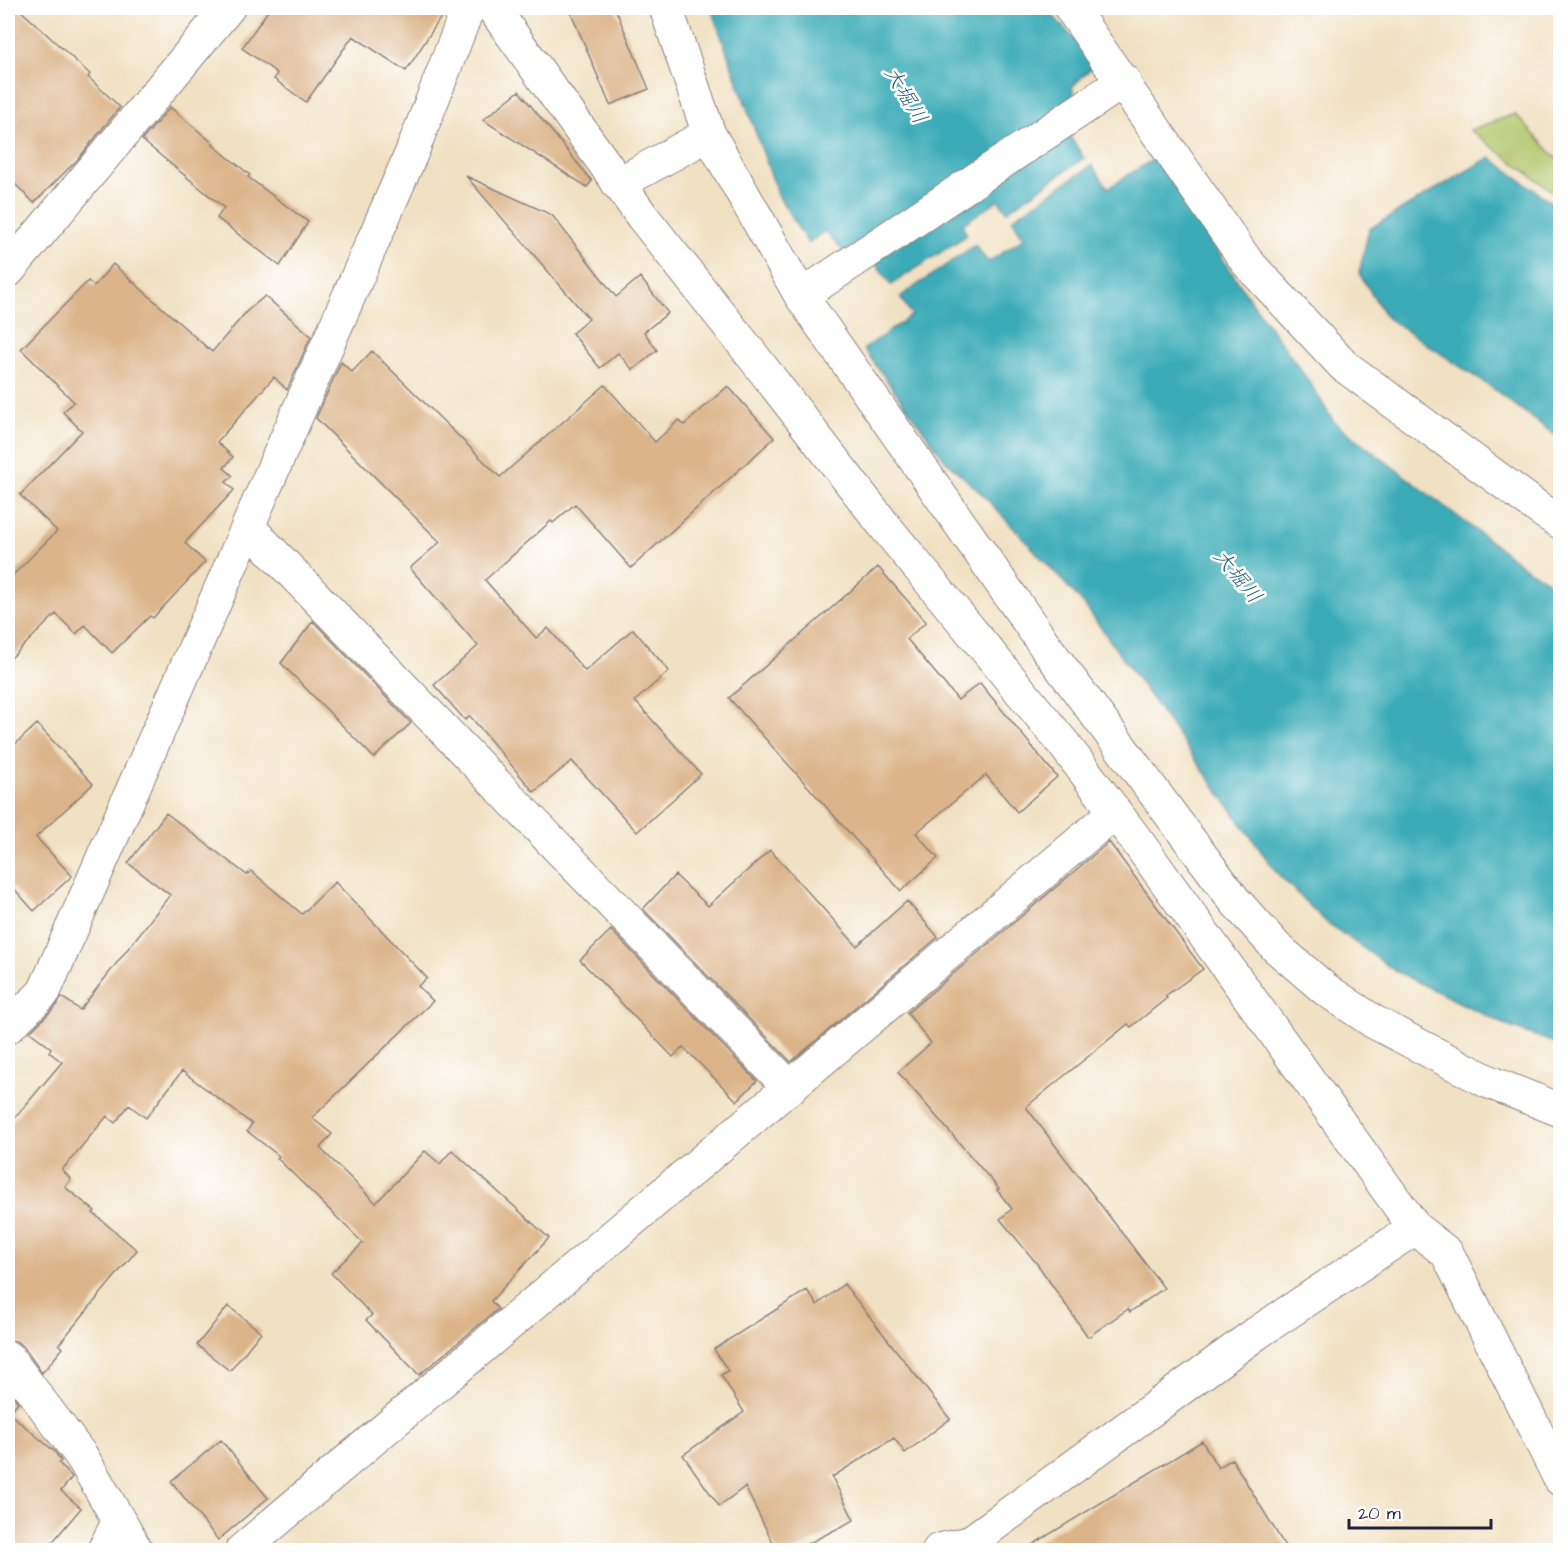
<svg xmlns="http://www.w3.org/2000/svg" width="1568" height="1558" font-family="'Architects Daughter','Klee One',sans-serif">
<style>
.green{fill:#b1c569;stroke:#6a7452;stroke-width:1.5}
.water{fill:#3babb7;stroke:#2e6679;stroke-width:1.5}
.building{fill:#dbb489}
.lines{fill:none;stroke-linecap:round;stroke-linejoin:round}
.minor-casing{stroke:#8a827f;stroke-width:35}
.minor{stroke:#fff;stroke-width:33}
.labels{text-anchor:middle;stroke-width:5;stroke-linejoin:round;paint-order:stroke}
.water-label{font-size:21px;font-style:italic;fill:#2d6073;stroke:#fff}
</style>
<rect width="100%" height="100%" fill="#fff"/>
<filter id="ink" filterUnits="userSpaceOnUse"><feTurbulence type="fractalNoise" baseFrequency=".0167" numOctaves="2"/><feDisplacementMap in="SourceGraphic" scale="12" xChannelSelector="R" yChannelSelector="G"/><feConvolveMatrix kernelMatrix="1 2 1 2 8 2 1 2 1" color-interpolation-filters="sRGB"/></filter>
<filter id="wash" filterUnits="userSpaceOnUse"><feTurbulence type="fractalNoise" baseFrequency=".008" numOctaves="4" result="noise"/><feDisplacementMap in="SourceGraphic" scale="24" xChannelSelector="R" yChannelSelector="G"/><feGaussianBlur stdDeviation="1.35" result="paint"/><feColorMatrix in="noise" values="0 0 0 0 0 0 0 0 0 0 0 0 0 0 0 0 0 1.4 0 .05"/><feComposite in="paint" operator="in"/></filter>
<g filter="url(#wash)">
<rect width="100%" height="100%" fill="#f1e1c3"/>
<path class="green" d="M 1515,114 L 1560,162 L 1560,197 L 1470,130 Z"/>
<path class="water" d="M 711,8 L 1046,8 L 1096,63 L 1072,87 L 1076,101 L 844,252 L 825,231 L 808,244 L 778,195 Z
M 1069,135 L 1084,158 L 1007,211 L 998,200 L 962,225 L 967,235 L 891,285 L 874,261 Z
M 1490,157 L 1560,209 L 1560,439 L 1495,390 L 1386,317 L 1359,273 L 1369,229 Z
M 1155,158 L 1249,298 L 1310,383 L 1334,422 L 1524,567 L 1560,589 L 1560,1045 L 1510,1027 L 1395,971 L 1325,921 L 1276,872 L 1083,603 L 984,496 L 945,460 L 864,349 L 912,315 L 900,297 L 975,245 L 988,262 L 1024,238 L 1012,219 L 1092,165 L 1108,188 Z"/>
<g id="blocks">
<path class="building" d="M 8,8 L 18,8 L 90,74 L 88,77 L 120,107 L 78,159 L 34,203 L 8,177 Z
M 270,8 L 447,8 L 406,71 L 353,36 L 306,102 L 274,79 L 277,73 L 242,48 Z
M 569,8 L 615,8 L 649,89 L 610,105 Z
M 519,91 L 592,181 L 587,187 L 483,120 Z
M 170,107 L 214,144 L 213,145 L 250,175 L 248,177 L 308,222 L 280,266 L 217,218 L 224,208 L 142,140 Z
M 466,176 L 552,215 L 616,297 L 640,277 L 668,313 L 644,332 L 657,350 L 633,370 L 618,353 L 600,368 L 572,333 L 589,319 Z
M 113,264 L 212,352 L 247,311 L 265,296 L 311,336 L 287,390 L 274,377 L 217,442 L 233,457 L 224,468 L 233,476 L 226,482 L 234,490 L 185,543 L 205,562 L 153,618 L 150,616 L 112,653 L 85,625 L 76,634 L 56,614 L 8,661 L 8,580 L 57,531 L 20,495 L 82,431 L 63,412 L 74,402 L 21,349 L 88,281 L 94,286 Z
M 372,351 L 500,477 L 605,385 L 655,442 L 679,420 L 684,425 L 728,386 L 774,438 L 631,568 L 575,504 L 553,523 L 551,521 L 485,580 L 536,638 L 548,628 L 585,671 L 633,629 L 669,671 L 635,701 L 701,774 L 637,832 L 572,761 L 534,792 L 470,716 L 465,720 L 434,685 L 478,646 L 410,568 L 440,542 L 316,418 L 341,362 L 352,372 Z
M 878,567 L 926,622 L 907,639 L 958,700 L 980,683 L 1057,777 L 1017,812 L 986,775 L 916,833 L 938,858 L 901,891 L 729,698 Z
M 313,621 L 411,723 L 374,758 L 281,663 Z
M 37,724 L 93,784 L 36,837 L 72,876 L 34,911 L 8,882 L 8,751 Z
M 166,813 L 247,875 L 251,871 L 302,914 L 335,882 L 427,978 L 418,986 L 433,1001 L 312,1118 L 332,1134 L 320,1148 L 376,1203 L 425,1151 L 440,1164 L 452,1150 L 549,1238 L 491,1301 L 498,1309 L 419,1375 L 366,1320 L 372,1315 L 331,1273 L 363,1243 L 277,1158 L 279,1156 L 247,1131 L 252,1124 L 182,1071 L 146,1118 L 129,1105 L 115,1123 L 107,1116 L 62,1170 L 71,1179 L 65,1187 L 95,1211 L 93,1213 L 137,1250 L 59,1344 L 63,1348 L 42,1373 L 23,1346 L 16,1341 L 8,1340 L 8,1126 L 62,1062 L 49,1052 L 51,1048 L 30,1032 L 57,1005 L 62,997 L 80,1010 L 170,895 L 128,863 Z
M 1109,842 L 1203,969 L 1165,996 L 1167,998 L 1131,1027 L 1128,1024 L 1026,1107 L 1164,1288 L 1130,1312 L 1128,1309 L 1088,1337 L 1038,1265 L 1000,1219 L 1012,1209 L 997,1190 L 999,1189 L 898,1072 L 931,1043 L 907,1013 Z
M 770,850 L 857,946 L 907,901 L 938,937 L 791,1062 L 643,909 L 675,875 L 708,906 Z
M 611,930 L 757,1081 L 737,1101 L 683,1047 L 673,1057 L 580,960 Z
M 844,1284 L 950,1419 L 905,1453 L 894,1438 L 832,1477 L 854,1520 L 794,1551 L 777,1551 L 745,1487 L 719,1506 L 683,1455 L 744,1412 L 721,1375 L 728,1371 L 714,1349 L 807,1290 L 817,1305 Z
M 228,1306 L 261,1332 L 230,1371 L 197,1345 Z
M 8,1389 L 18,1402 L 9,1413 L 55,1452 L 61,1461 L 59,1463 L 72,1477 L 61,1491 L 81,1508 L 45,1551 L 8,1551 Z
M 221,1440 L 268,1498 L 218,1540 L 171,1481 Z
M 1202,1441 L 1218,1468 L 1232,1459 L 1288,1551 L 1022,1551 Z"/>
</g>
</g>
<g filter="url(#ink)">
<use href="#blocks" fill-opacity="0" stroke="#8a827f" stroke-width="1.5"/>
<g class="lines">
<defs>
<path id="minor" d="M 493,8 L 642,216 L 745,346 L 883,524 L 1063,743 L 1137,841 L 1415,1228 L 1447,1253 L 1560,1479
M 666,8 L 709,134
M 1071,8 L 1247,262 L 1343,365 L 1541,510 L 1560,522
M 618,184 L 709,134 L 801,296 L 1046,647 L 1235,901 L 1276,947 L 1325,989 L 1374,1022 L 1489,1082 L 1560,1110
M 8,271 L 228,8
M 801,296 L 1124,81
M 248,527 L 790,1088
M 8,1027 L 44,992 L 412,152 L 468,8
M 8,1358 L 82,1457 L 136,1550
M 104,1550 L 119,1521
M 242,1550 L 1115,812
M 939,1550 L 969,1543 L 1257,1333 L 1415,1228"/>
</defs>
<use href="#minor" class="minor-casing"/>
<use href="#minor" class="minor"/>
</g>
</g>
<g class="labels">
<g class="water-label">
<text transform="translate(906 95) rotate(59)" y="7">大堀川</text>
<text transform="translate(1238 576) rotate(51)" y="7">大堀川</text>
</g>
</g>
<rect width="1568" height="1558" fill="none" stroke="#fff" stroke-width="30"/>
<path d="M1349 1519v9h142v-9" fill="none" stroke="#22223b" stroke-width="3"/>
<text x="1358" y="1519" font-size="18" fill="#22223b" stroke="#ffffff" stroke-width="4.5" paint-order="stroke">20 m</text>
</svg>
